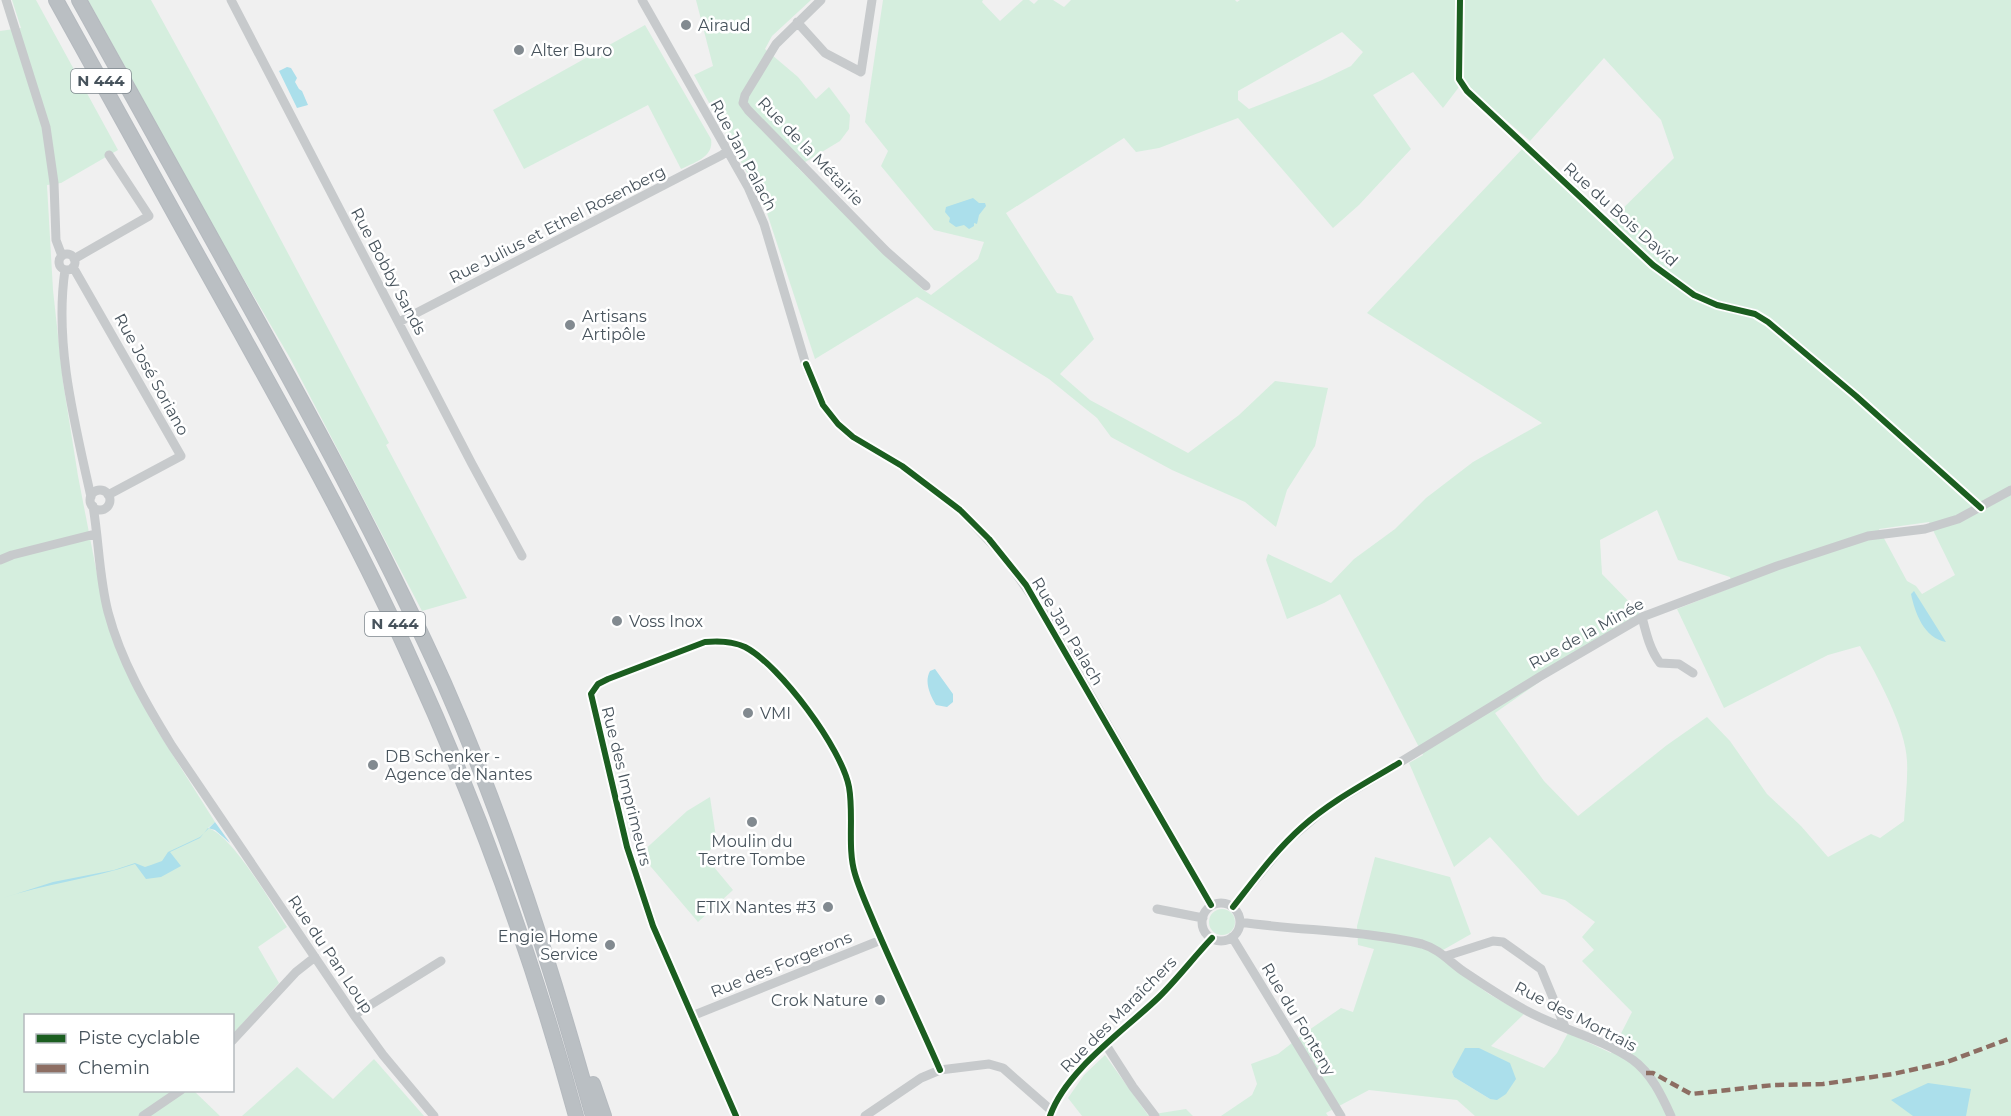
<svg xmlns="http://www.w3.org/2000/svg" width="2011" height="1116" font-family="Montserrat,sans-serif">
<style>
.green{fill:#d5eede;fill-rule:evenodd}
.water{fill:#abdfeb}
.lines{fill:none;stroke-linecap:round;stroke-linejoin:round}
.highway-casing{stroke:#b5babf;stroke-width:16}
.minor{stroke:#c7cacc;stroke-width:9}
.highway{stroke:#babfc3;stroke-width:14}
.quiet{stroke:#8d6e63;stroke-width:4.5;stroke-dasharray:9 4.5;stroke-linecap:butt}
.cycleway-casing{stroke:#fff;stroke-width:10}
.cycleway{stroke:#1b5e20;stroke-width:6}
.poi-dot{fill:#828a90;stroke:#fff;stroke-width:2}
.labels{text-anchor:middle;stroke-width:5;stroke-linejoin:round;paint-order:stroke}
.shield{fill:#fff;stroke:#7e878d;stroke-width:1.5}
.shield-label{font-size:15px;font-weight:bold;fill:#47535c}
.poi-label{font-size:16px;fill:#47535c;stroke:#fff;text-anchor:start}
.street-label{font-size:16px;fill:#47535c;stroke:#fff}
</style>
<rect width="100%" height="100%" fill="#f0f0f0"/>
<path class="green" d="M 12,0 L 36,0 L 118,150 L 61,183 L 47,185 L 53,290 L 63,382 L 78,476 L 97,574 L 121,658 L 152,722 L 215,822 L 208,828 C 233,836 271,903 287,927 L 258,947 L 279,983 L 233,1034 L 232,1016 L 26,1016 L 26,1090 L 194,1091 L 220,1116 L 0,1116 L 0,31 L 21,28 Z
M 88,0 L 151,0 L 216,118 L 389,443 L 386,445 L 467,598 L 422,611 L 290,358 L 218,235 Z
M 696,0 L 811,0 L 772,36 L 765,49 L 798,77 L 816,99 L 829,87 L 850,115 L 849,129 L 840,141 L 797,167 L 922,289 L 931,295 L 978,259 L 984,242 L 934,230 L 881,166 L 888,151 L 865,122 L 883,0 L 983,0 L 982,2 L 1000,21 L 1023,0 L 1029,0 L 1034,4 L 1038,0 L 1053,0 L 1064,7 L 1071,0 L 1235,0 L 1237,2 L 1240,0 L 2011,0 L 2011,1116 L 1475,1116 L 1457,1100 L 1369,1090 L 1326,1113 L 1328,1116 L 1221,1116 L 1252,1095 L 1257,1084 L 1251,1064 L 1278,1054 L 1306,1032 L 1341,1008 L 1353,1012 L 1374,949 L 1358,945 L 1357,926 L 1375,857 L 1450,877 L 1471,934 L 1443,950 L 1450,966 L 1489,994 L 1524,1014 L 1491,1046 L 1544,1068 L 1557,1053 L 1568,1033 L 1611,1053 L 1632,1012 L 1582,961 L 1594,950 L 1582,937 L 1595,922 L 1565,900 L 1542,894 L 1490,837 L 1454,867 L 1409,763 L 1423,755 L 1340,594 L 1324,603 L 1287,619 L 1266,560 L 1268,554 L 1331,583 L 1354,559 L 1395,529 L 1426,498 L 1473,462 L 1542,423 L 1367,313 L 1524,147 L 1606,225 L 1674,158 L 1661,120 L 1604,58 L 1530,141 L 1469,88 L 1459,87 L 1443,108 L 1413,72 L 1373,95 L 1411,149 L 1359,205 L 1333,228 L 1238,118 L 1159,148 L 1136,152 L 1124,138 L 1006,213 L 1057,293 L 1072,296 L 1094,339 L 1060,374 L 1090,400 L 1188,453 L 1239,415 L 1275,381 L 1328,388 L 1315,446 L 1287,490 L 1276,527 L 1245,502 L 1172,470 L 1111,437 L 1097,418 L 1049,379 L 917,297 L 815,359 L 764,204 L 694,75 L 713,66 ZM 1342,32 L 1363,52 L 1351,66 L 1320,81 L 1249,109 L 1238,100 L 1238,91 ZM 1657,510 L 1678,560 L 1730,577 L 1733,587 L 1677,609 L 1724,708 L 1828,655 L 1860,646 C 1877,675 1906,728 1907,761 C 1908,781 1905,801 1904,821 L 1880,838 L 1871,834 L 1828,857 L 1801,826 L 1767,794 L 1730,741 L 1707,717 L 1667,745 L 1578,816 L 1544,781 L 1495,713 L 1545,678 L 1637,623 L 1639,612 L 1602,574 L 1600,540 ZM 1929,522 L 1955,575 L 1922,594 L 1916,586 L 1907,581 L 1879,529 ZM 1478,1048 L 1493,1056 L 1490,1099 L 1454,1077 L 1452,1072 Z
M 645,25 L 711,139 C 714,157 695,162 681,169 L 648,105 L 524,169 L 493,110 Z
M 710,797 L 717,844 L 704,855 L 733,890 L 698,922 L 640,854 L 687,811 Z
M1209 922a13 13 0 1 1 26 0a13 13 0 1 1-26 0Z
M 1105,1055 L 1148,1115 L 1186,1109 L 1193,1116 L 1082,1116 L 1068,1098 L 1084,1075 Z
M 374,1059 L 424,1116 L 242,1116 L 297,1067 L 333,1099 Z"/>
<path class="water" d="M 287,67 L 291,68 L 297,78 L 295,82 L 299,89 L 302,91 L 308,105 L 297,108 L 279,71 Z
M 973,198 L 979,203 L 985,203 L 986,206 L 979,215 L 977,224 L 974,223 L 974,226 L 969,229 L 964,225 L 956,227 L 949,222 L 950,218 L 945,212 L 946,207 Z
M 1914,591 L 1946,642 C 1924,638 1915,613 1911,594 Z
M 935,669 L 953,694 L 953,702 L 947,707 L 936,705 C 930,695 924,682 930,671 Z
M 215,822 L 230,843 L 215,830 L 208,828 L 200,838 L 170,852 L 181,866 L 161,877 L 146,879 L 135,864 C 91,879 44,884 0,899 L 53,882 L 114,870 L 135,863 L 145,867 L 151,865 L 162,861 L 168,852 L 200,837 Z
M 1465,1048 L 1479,1048 L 1510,1063 L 1516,1079 L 1506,1094 L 1497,1100 L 1490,1099 L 1454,1077 L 1452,1072 Z
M 1928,1083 L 1971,1089 L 1966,1116 L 1913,1116 L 1891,1100 Z"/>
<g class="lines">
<defs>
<path id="highway" d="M 56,0 C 117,110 178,221 240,331 C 301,441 363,552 414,667 C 480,812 534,962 576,1116
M 79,0 C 136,103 193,206 251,309 C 319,431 386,555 444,683 C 506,823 552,969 593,1116
M 593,1084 L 604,1116"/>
</defs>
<use href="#highway" class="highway-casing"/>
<path class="minor" d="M 6,0 L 46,127 L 54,183 L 56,240 L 62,256
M 231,0 L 472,464 L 522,556
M 642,0 L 748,187 L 764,224 L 806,365 L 823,405 L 838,424 L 853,437 L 902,466 L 960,510 L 1005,558 L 1043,612 L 1211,905
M 821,0 L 776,44 L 745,95 L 743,103 L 748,110 L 886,251 L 926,286
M 1460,0 L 1459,79 L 1467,91 L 1653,265 L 1694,295 L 1717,305 L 1755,314 L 1768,322 L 1856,396 L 1981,508
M 797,22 L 825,53 L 861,72 L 872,0
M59 262a8 8 0 1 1 16 0a8 8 0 1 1-16 0Z
M 74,259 L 149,216 L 109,155
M 73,267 L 181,456 L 108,495
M 65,270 C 54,345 75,424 91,497
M 399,322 L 722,155 L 727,151
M90 500a10 10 0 1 1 20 0a10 10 0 1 1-20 0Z
M 93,506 C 99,542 99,577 108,612 C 121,661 146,704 172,746 L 354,1015 L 383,1055 L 434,1116
M 0,560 L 12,555 L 95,534
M 1642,617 C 1646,633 1650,650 1660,663 L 1679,664 L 1693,673
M1202 922a19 19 0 1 1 38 0a19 19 0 1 1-38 0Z
M 1233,907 L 1286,842 L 1327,807 L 1541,676 L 1642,617 L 1777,566 L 1868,536 L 1925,529 L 1958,519 L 2011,490
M 1157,909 L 1203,918
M 1240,922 C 1300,931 1363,930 1422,944 C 1439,949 1449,961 1463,971 C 1484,985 1506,1000 1529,1012 C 1563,1030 1601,1038 1633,1060 C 1651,1073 1662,1096 1671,1116
M 1232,937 L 1341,1116
M 1446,956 L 1493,941 L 1503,942 L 1541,969 L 1565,1027
M 354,1015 L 441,961
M 692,1016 L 881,940
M 232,1041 L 296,972 L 315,957
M 1106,1045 L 1133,1087 L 1155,1116
M 143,1116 L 181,1090
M 736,1116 L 653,926 L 627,847 L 591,694 L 598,684 L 608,679 L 705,642 C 719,641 732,641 745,647 C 780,665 842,749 849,787 C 854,815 847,848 855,874 C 860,891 868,908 875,925 C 896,974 919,1022 940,1070
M 865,1116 L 921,1078 L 940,1070 L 989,1064 L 1003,1068 L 1052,1111
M 1050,1116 C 1066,1070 1125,1030 1159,997 C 1178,978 1194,957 1212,938"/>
<use href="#highway" class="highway"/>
<path class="quiet" d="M 1646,1073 L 1653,1073 L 1691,1094 L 1774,1085 L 1823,1084 L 1893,1074 L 1947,1062 L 2011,1038"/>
<defs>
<path id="cycleway" d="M 1460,0 L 1459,79 L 1467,91 L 1653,265 L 1694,295 L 1717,305 L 1755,314 L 1768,322 L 1856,396 L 1981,508
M 806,364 L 823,405 L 838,424 L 853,437 L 902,466 L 960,510 L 989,539 L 1026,585 L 1211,905
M 1233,907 C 1255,879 1276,850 1302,827 C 1331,801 1366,783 1399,763
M 736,1116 L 653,926 L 627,847 L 591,694 L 598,684 L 608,679 L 705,642 C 719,641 732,641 745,647 C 780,665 842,749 849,787 C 854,815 847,848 855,874 C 860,891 868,908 875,925 C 896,974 919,1022 940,1070
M 1050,1116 C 1066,1070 1125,1030 1159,997 C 1178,978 1194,957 1212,938"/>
</defs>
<use href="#cycleway" class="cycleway-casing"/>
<use href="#cycleway" class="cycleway"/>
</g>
<g class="poi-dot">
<circle cx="686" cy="25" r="6"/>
<circle cx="519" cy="50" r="6"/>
<circle cx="570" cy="325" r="6"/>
<circle cx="617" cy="621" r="6"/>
<circle cx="748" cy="713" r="6"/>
<circle cx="373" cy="765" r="6"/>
<circle cx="752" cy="822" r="6"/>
<circle cx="828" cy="907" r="6"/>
<circle cx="610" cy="945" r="6"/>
<circle cx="880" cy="1000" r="6"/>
</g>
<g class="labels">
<g class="shield">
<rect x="71" y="69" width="60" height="24" rx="4.5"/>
<rect x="365" y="612" width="60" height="24" rx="4.5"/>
</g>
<g class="shield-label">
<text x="101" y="86">N 444</text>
<text x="395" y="629">N 444</text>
</g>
<g class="poi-label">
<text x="698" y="31">Airaud</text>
<text x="531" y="56">Alter Buro</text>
<text x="582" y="322">Artisans<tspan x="582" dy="18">Artipôle</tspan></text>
<text x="629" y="627">Voss Inox</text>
<text x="760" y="719">VMI</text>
<text x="385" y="762">DB Schenker -<tspan x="385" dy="18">Agence de Nantes</tspan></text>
<text x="752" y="847" text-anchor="middle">Moulin du<tspan x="752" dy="18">Tertre Tombe</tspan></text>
<text x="816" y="913" text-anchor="end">ETIX Nantes #3</text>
<text x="598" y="942" text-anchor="end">Engie Home<tspan x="598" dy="18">Service</tspan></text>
<text x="868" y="1006" text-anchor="end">Crok Nature</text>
</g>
<g class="street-label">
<text transform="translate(811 151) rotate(46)" y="6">Rue de la Métairie</text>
<text transform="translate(744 155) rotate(62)" y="6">Rue Jan Palach</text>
<text transform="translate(1621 214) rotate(42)" y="6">Rue du Bois David</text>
<text transform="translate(557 224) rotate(-27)" y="6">Rue Julius et Ethel Rosenberg</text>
<text transform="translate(389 271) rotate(62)" y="6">Rue Bobby Sands</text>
<text transform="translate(152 374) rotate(61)" y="6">Rue José Soriano</text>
<text transform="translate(1068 631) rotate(59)" y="6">Rue Jan Palach</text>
<text transform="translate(1586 633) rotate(-29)" y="6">Rue de la Minée</text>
<text transform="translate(627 786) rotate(76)" y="6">Rue des Imprimeurs</text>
<text transform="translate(331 954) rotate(56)" y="6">Rue du Pan Loup</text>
<text transform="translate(781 964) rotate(-22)" y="6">Rue des Forgerons</text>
<text transform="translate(1118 1014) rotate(-45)" y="6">Rue des Maraîchers</text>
<text transform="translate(1576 1016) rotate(27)" y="6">Rue des Mortrais</text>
<text transform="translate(1299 1019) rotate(59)" y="6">Rue du Fonteny</text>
</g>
</g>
<rect x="24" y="1014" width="210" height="78" fill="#ffffff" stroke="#b5babe" stroke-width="1.5"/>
<rect x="36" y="1034" width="30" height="9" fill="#1b5e20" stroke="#b5babe" stroke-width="1.5"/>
<text x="78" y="1044" font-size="18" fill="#47535c">Piste cyclable</text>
<rect x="36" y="1064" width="30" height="9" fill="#8d6e63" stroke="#b5babe" stroke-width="1.5"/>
<text x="78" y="1074" font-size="18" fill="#47535c">Chemin</text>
</svg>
